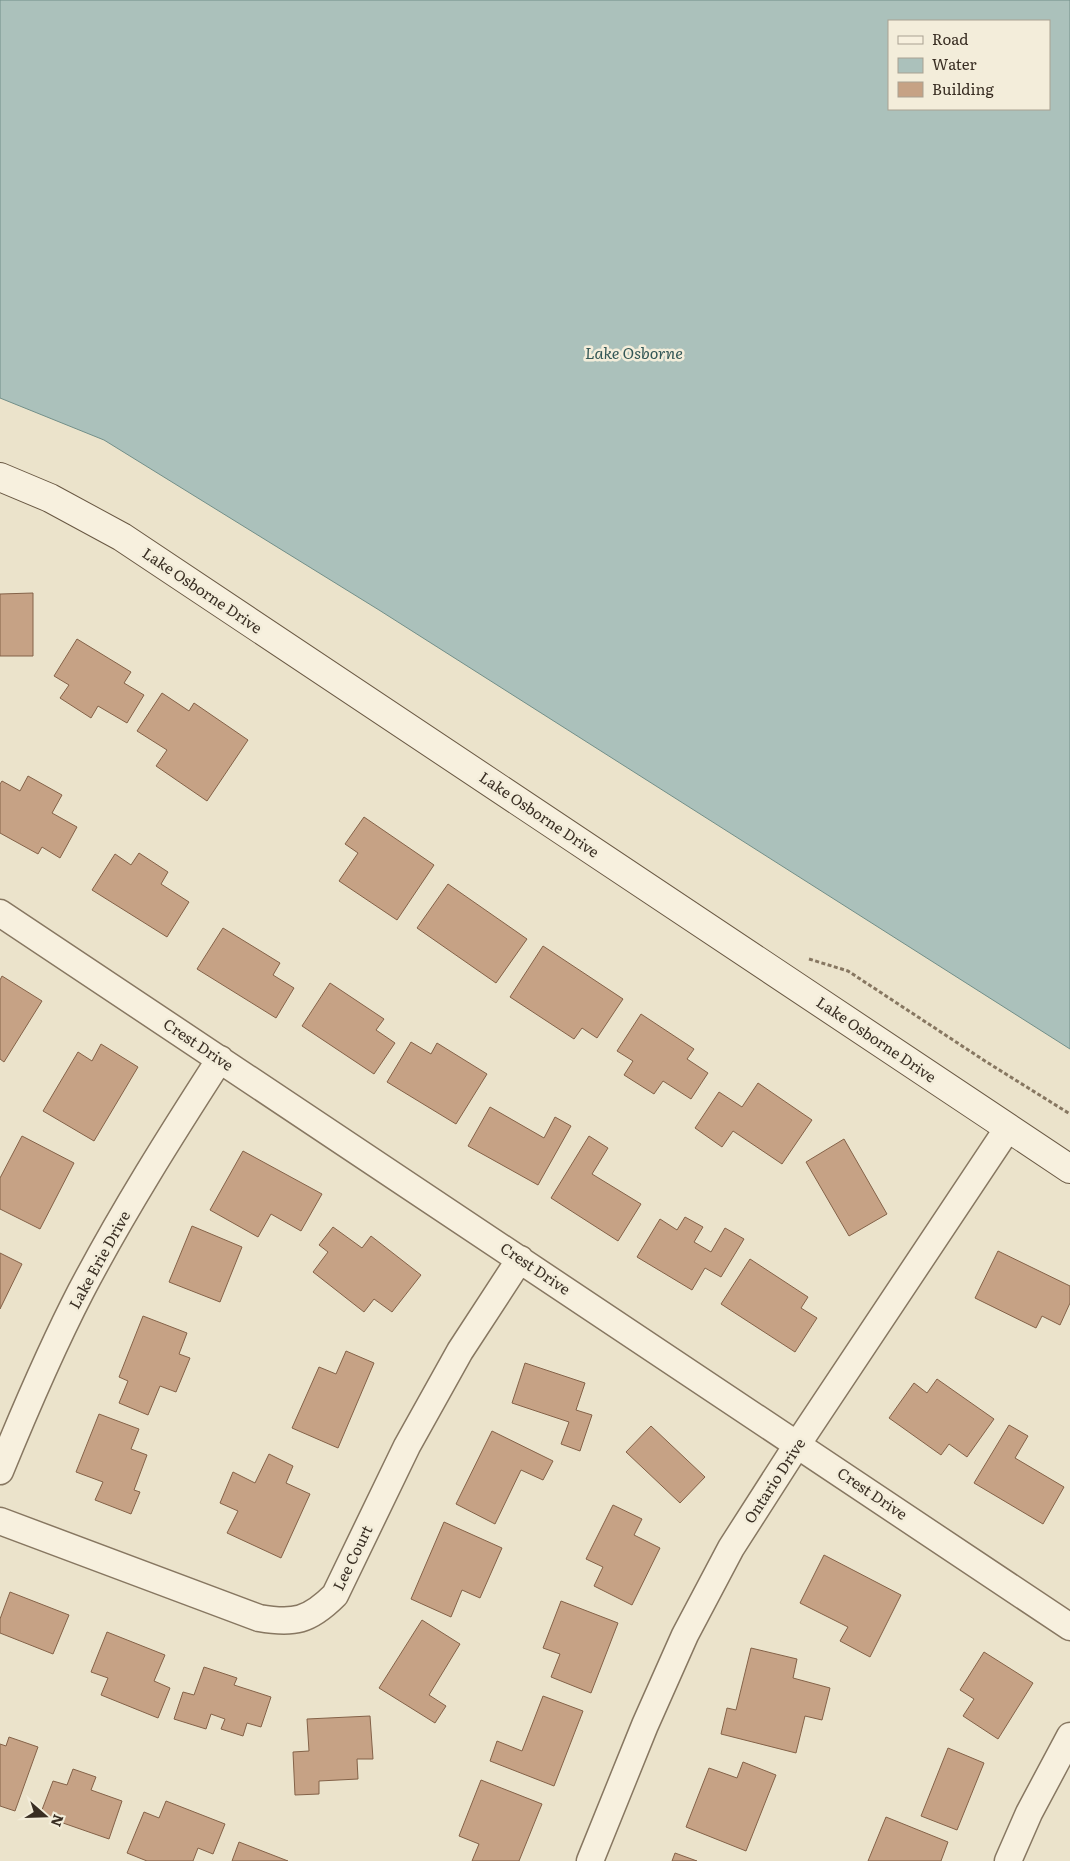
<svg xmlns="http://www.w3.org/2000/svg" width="1070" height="1861" font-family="Literata,serif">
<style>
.water{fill:#abc1bb;stroke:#728f89;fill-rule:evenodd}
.building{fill:#c6a285;stroke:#846248}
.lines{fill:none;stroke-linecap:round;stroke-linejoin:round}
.street-casing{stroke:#877761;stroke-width:29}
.secondary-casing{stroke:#695843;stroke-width:30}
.path{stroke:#877761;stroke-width:3;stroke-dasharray:4 2.5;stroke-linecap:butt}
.street{stroke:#f7f0de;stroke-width:26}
.secondary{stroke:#f7f0de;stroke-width:28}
.labels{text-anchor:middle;stroke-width:5;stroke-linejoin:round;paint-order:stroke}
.street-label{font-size:15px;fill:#392e23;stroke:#f3edda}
.water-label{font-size:16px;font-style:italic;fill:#335756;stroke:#f3edda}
</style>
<rect width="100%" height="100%" fill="#ebe3cb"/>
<path class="water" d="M 0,0 L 1070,0 L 1070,1049 L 379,610 L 104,440 L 0,398 ZM 889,21 L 1049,21 L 1049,109 L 889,109 Z"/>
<path class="building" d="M 33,593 L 33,656 L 0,656 L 0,594 Z
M 77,639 L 131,672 L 124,683 L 144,695 L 127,723 L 98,706 L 91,718 L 60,698 L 69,685 L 54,676 Z
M 162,693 L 189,711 L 194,703 L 248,740 L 207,801 L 156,766 L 167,750 L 137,731 Z
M 28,776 L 62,795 L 52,813 L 77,827 L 60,858 L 42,847 L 38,854 L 0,833 L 0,784 L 2,781 L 20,791 Z
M 364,817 L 434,865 L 397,920 L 339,881 L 358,853 L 345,844 Z
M 139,853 L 168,872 L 161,884 L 189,902 L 167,937 L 92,890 L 115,854 L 131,865 Z
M 448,884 L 527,939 L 496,983 L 417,928 Z
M 223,928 L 280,963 L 273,975 L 294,988 L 276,1018 L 197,969 Z
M 543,946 L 623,999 L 597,1038 L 582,1028 L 574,1039 L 510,997 Z
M 2,976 L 42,1001 L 4,1062 L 0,1059 L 0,980 Z
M 330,983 L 384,1019 L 376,1030 L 395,1043 L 374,1074 L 302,1026 Z
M 641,1014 L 694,1049 L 687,1059 L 708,1073 L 691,1099 L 663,1081 L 654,1094 L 624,1075 L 633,1061 L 617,1051 Z
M 411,1042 L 431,1054 L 437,1043 L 487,1074 L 456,1124 L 387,1082 Z
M 101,1044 L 138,1067 L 94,1141 L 43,1111 L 78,1052 L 92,1061 Z
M 758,1083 L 812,1120 L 782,1164 L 733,1131 L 722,1147 L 695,1128 L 719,1092 L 742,1107 Z
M 490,1107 L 544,1138 L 555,1117 L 571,1126 L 538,1185 L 468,1146 Z
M 22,1136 L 74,1163 L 40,1229 L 0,1209 L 0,1178 Z
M 589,1136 L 608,1148 L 592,1174 L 641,1204 L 618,1241 L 551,1198 Z
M 844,1139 L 887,1214 L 849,1236 L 806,1162 Z
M 243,1151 L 322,1194 L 301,1231 L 271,1214 L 258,1237 L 210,1210 Z
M 685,1217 L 703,1227 L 694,1242 L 711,1252 L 725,1228 L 744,1239 L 721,1277 L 705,1268 L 692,1290 L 637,1257 L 660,1219 L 677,1230 Z
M 192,1226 L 242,1247 L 220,1302 L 169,1282 Z
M 333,1227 L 362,1248 L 371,1236 L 421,1275 L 392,1312 L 374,1299 L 364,1312 L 313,1272 L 328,1252 L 319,1245 Z
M 998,1251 L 1070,1286 L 1070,1303 L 1060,1325 L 1042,1316 L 1036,1328 L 975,1298 Z
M 0,1253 L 22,1264 L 0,1309 Z
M 750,1259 L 808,1297 L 801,1308 L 817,1318 L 795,1352 L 721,1304 Z
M 143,1316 L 187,1333 L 179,1354 L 190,1358 L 176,1392 L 160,1386 L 148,1415 L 119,1403 L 128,1381 L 119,1377 Z
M 346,1351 L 374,1363 L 338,1448 L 292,1428 L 319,1367 L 336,1374 Z
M 525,1363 L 585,1383 L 576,1410 L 592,1415 L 580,1451 L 561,1444 L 569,1422 L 512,1403 Z
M 937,1379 L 994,1419 L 967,1457 L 949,1444 L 941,1455 L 889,1418 L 914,1383 L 927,1393 Z
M 99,1414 L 139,1429 L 131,1449 L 147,1455 L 134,1490 L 140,1492 L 131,1514 L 95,1500 L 103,1482 L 76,1472 Z
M 1009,1425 L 1028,1436 L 1015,1458 L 1064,1487 L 1043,1524 L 974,1483 Z
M 651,1426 L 705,1477 L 680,1503 L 626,1452 Z
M 492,1431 L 553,1461 L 543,1480 L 521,1470 L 495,1524 L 456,1504 Z
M 269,1454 L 293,1466 L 286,1483 L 310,1494 L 281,1558 L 227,1533 L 238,1511 L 220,1503 L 233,1472 L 255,1483 Z
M 613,1505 L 642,1519 L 634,1535 L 660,1548 L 632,1605 L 594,1586 L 603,1567 L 586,1559 Z
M 444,1522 L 502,1548 L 480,1598 L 462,1590 L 451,1617 L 411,1599 Z
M 824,1555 L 901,1595 L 870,1657 L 840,1641 L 848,1627 L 800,1603 Z
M 10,1592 L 69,1615 L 53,1654 L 0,1633 L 0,1619 Z
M 561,1601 L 618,1623 L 591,1693 L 551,1677 L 560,1654 L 543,1648 Z
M 422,1620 L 460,1644 L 429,1695 L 446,1706 L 435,1723 L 379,1688 Z
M 107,1632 L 165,1655 L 154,1681 L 170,1688 L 158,1718 L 101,1695 L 108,1678 L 91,1672 Z
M 751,1648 L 797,1659 L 793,1678 L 830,1688 L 822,1720 L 805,1716 L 796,1753 L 721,1734 L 727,1708 L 736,1710 Z
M 984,1652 L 1033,1683 L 998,1739 L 963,1716 L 974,1699 L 960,1690 Z
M 204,1667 L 237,1678 L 234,1685 L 271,1697 L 261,1727 L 247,1723 L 243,1736 L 221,1729 L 225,1719 L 211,1714 L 206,1729 L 174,1719 L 183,1692 L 194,1695 Z
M 543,1696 L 583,1711 L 554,1786 L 490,1761 L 497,1741 L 522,1751 Z
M 370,1716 L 373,1759 L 357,1759 L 358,1779 L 319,1781 L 319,1794 L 295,1795 L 293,1752 L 309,1751 L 307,1719 Z
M 9,1737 L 38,1747 L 15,1811 L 0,1806 L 0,1744 L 6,1746 Z
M 948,1748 L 984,1763 L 957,1830 L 921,1816 Z
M 743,1762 L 776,1775 L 746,1851 L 686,1827 L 709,1768 L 737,1778 Z
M 73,1769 L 96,1777 L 91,1790 L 122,1801 L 109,1839 L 40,1815 L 53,1781 L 67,1785 Z
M 481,1780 L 542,1804 L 519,1861 L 472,1861 L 479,1844 L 459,1836 Z
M 166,1801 L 225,1824 L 213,1854 L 198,1848 L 193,1861 L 147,1861 L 127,1853 L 144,1812 L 159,1818 Z
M 886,1817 L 948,1842 L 941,1861 L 868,1861 Z
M 239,1842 L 288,1861 L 232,1861 Z
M 675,1853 L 697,1861 L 672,1861 Z"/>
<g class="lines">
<defs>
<path id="street" d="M 0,913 L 1070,1627
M 0,1471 C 25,1410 51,1349 81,1291 C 123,1211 171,1135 220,1059
M 0,1521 L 259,1618 C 294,1624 309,1621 335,1595 L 407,1446 L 460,1351 L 520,1259
M 590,1861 L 645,1725 L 685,1635 L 731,1548 L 797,1445 L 1008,1128
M 1008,1861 L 1029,1813 L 1070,1736"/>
<path id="secondary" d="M 0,477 L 50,498 L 122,537 L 1070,1169"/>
</defs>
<use href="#street" class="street-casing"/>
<use href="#secondary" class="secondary-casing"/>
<path class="path" d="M 809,959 L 848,971 L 985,1061 L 1070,1114"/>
<use href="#street" class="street"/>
<use href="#secondary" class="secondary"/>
</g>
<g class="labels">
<g class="street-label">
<text transform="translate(202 591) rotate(34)" y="5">Lake Osborne Drive</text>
<text transform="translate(539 815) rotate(34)" y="5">Lake Osborne Drive</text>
<text transform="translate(876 1040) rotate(34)" y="5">Lake Osborne Drive</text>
<text transform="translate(198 1045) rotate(34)" y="5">Crest Drive</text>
<text transform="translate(100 1260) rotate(-61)" y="5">Lake Erie Drive</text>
<text transform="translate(535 1269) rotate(34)" y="5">Crest Drive</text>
<text transform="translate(775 1481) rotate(-57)" y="5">Ontario Drive</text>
<text transform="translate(872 1494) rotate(34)" y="5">Crest Drive</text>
<text transform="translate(353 1558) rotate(-64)" y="5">Lee Court</text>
</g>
<g class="water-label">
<text x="634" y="359">Lake Osborne</text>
</g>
</g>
<rect x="888" y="20" width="162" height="90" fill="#f3edda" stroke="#a9a191"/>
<rect x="898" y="36" width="25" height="8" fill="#f7f0de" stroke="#a9a191"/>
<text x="932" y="45" font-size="15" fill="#392e23">Road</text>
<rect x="898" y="58" width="25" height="15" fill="#abc1bb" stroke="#a9a191"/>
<text x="932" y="70" font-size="15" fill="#392e23">Water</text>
<rect x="898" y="82" width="25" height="15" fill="#c6a285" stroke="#a9a191"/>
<text x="932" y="95" font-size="15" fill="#392e23">Building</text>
<g transform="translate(45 1816) rotate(110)" stroke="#f3edda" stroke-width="4" paint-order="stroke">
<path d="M0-4L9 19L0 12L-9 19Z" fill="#392e23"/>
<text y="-8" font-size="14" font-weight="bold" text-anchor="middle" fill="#392e23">N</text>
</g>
</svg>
